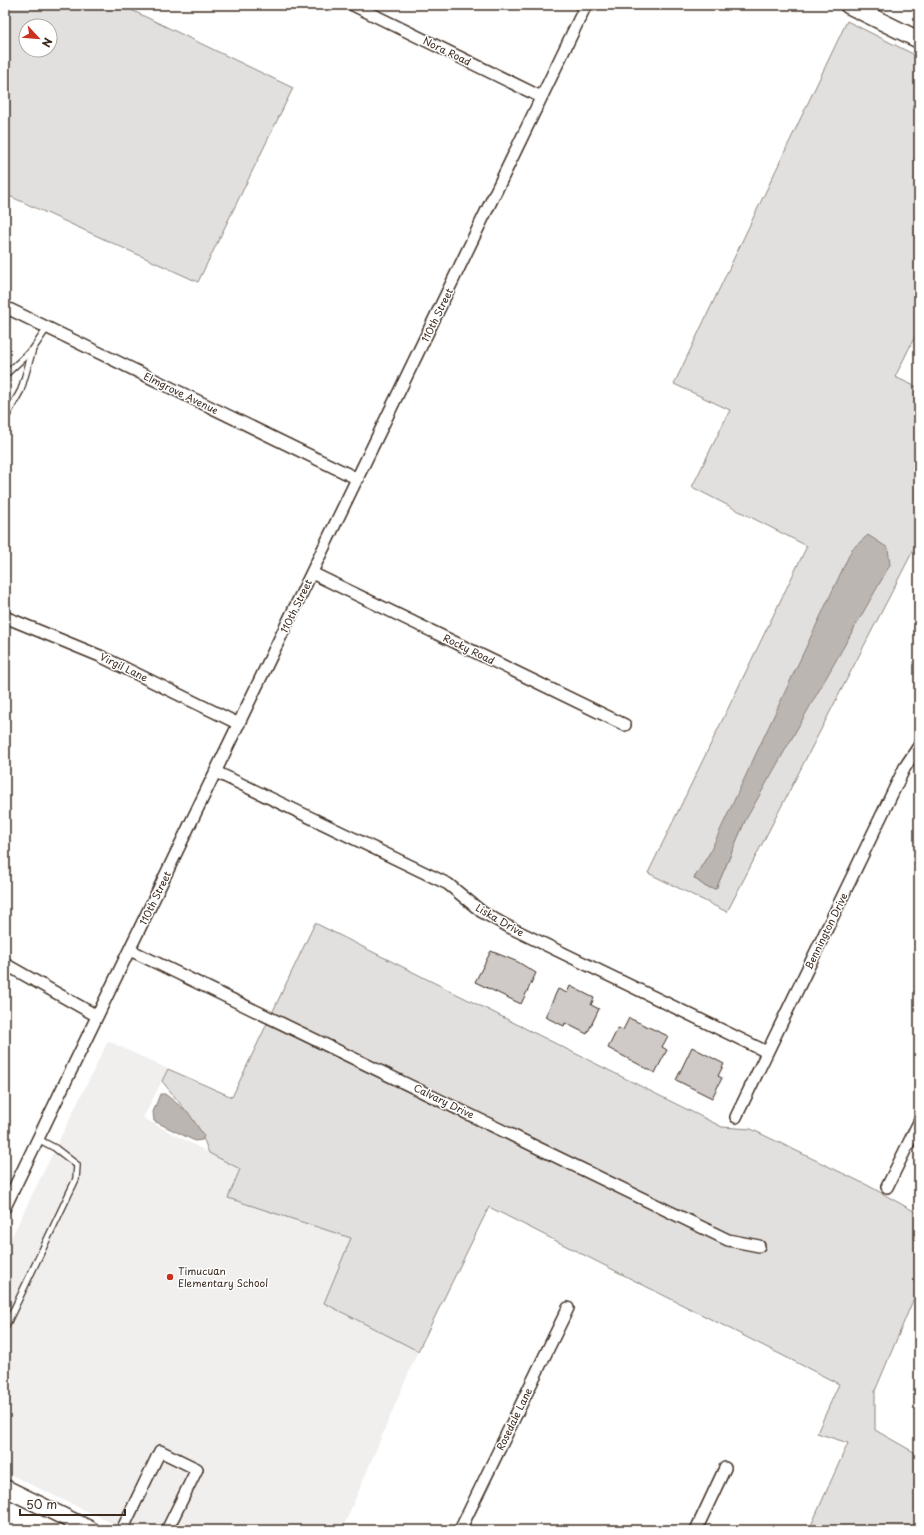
<svg xmlns="http://www.w3.org/2000/svg" width="924" height="1535" font-family="'Playpen Sans',sans-serif">
<style>
.built{fill:#f1efee}
.green{fill:#e2e0de;stroke:#8e857e;fill-rule:evenodd}
.water{fill:#bcb6b3;stroke:#887e77}
.building{fill:#cfcac7;stroke:#3b2a1e}
.lines{fill:none;stroke-linecap:round;stroke-linejoin:round}
.lane-casing{stroke:#3b2a1e;stroke-width:8}
.street-casing{stroke:#3b2a1e;stroke-width:14}
.secondary-casing{stroke:#3b2a1e;stroke-width:19}
.lane{stroke:#fff;stroke-width:5.5}
.street{stroke:#fff;stroke-width:11}
.secondary{stroke:#fff;stroke-width:16}
.poi-dot{fill:#c8321e;stroke:#fff;stroke-width:1.5}
.labels{text-anchor:middle;stroke-width:3;stroke-linejoin:round;paint-order:stroke}
.street-label{font-size:10px;fill:#3b2a1e;stroke:#fff}
.poi-label{font-size:10px;fill:#3b2a1e;stroke:#fff;text-anchor:start}
</style>
<rect width="100%" height="100%" fill="#fff"/>
<filter id="ink" filterUnits="userSpaceOnUse"><feTurbulence type="fractalNoise" baseFrequency=".025" numOctaves="2"/><feDisplacementMap in="SourceGraphic" scale="8" xChannelSelector="R" yChannelSelector="G"/><feConvolveMatrix kernelMatrix="1 2 1 2 8 2 1 2 1" color-interpolation-filters="sRGB"/></filter>
<g filter="url(#ink)">
<path class="built" d="M 108,1041 L 168,1069 L 143,1118 L 240,1169 L 228,1198 L 351,1238 L 324,1303 L 418,1351 L 342,1530 L 126,1530 L 5,1472 L 5,1250 Z"/>
<path class="green" d="M 5,5 L 121,5 L 293,88 L 198,282 L 5,194 ZM 26,26 L 50,26 L 50,50 L 26,50 Z
M 847,21 L 919,57 L 919,328 L 895,377 L 919,388 L 919,539 L 727,912 L 648,873 L 807,546 L 692,487 L 730,410 L 674,384 ZM 745,821 L 716,889 L 706,887 L 694,878 L 709,854 Z
M 315,923 L 722,1127 L 751,1129 L 869,1186 L 919,1214 L 919,1286 L 875,1391 L 875,1430 L 919,1455 L 919,1530 L 809,1530 L 848,1443 L 817,1433 L 839,1384 L 489,1207 L 418,1351 L 324,1303 L 351,1238 L 228,1198 L 240,1169 L 209,1153 C 200,1125 180,1104 162,1081 L 168,1069 L 232,1097 Z"/>
<path class="water" d="M 868,535 L 888,548 L 890,565 L 745,821 L 716,889 L 706,887 L 694,878 L 709,854 L 852,549 Z
M 160,1094 L 165,1094 L 188,1112 L 204,1136 L 202,1140 L 195,1141 L 154,1121 L 153,1112 Z"/>
<path class="building" d="M 491,951 L 518,962 L 536,973 L 521,1004 L 475,982 Z
M 570,986 L 594,998 L 591,1005 L 599,1009 L 587,1034 L 565,1023 L 564,1026 L 545,1017 L 558,989 L 567,993 Z
M 629,1018 L 668,1036 L 662,1047 L 667,1050 L 655,1073 L 608,1048 L 618,1028 L 623,1030 Z
M 692,1047 L 724,1064 L 718,1076 L 722,1078 L 712,1098 L 676,1080 Z"/>
<g class="lines">
<defs>
<path id="lane" d="M 5,375 L 33,349 L 47,328
M 5,419 L 21,390 L 33,349
M 5,1328 L 76,1179 L 77,1165 L 55,1148 L 38,1139"/>
<path id="street" d="M 353,5 L 541,97
M 5,307 L 358,479
M 312,573 L 625,725
M 5,617 L 100,656 L 239,724
M 216,772 L 448,884 L 482,912 L 509,927 L 767,1052
M 130,950 L 728,1240 L 759,1246
M 5,964 L 97,1016
M 736,1117 L 905,767 L 919,746
M 887,1187 L 919,1122
M 5,1207 L 586,5
M 122,1530 L 160,1451 L 197,1469 L 167,1530
M 460,1530 L 568,1308
M 696,1530 L 725,1468"/>
<path id="secondary" d="M 848,5 L 919,40
M 5,1488 L 91,1530"/>
</defs>
<use href="#lane" class="lane-casing"/>
<use href="#street" class="street-casing"/>
<use href="#secondary" class="secondary-casing"/>
<use href="#lane" class="lane"/>
<use href="#street" class="street"/>
<use href="#secondary" class="secondary"/>
</g>
</g>
<circle class="poi-dot" cx="170" cy="1277" r="4"/>
<g class="labels">
<g class="street-label">
<text transform="translate(447 51) rotate(26)" y="4">Nora Road</text>
<text transform="translate(437 315) rotate(-64)" y="4">110th Street</text>
<text transform="translate(181 393) rotate(26)" y="4">Elmgrove Avenue</text>
<text transform="translate(296 606) rotate(-64)" y="4">110th Street</text>
<text transform="translate(469 649) rotate(26)" y="4">Rocky Road</text>
<text transform="translate(124 667) rotate(26)" y="4">Virgil Lane</text>
<text transform="translate(155 898) rotate(-64)" y="4">110th Street</text>
<text transform="translate(500 920) rotate(30)" y="4">Liska Drive</text>
<text transform="translate(826 931) rotate(-64)" y="4">Bennington Drive</text>
<text transform="translate(444 1101) rotate(26)" y="4">Calvary Drive</text>
<text transform="translate(514 1419) rotate(-64)" y="4">Rosedale Lane</text>
</g>
<g class="poi-label">
<text x="178" y="1275">Timucuan<tspan x="178" dy="12">Elementary School</tspan></text>
</g>
</g>
<rect width="924" height="1535" fill="none" stroke="#fff" stroke-width="20"/>
<rect x="10" y="10" width="904" height="1515" fill="none" stroke="#3b2a1e" stroke-width="1.5" filter="url(#ink)"/>
<g transform="translate(38 38) rotate(116)"><circle r="19" fill="#ffffff" stroke="#b1aaa5"/>
<path d="M0-3L7 15L0 10L-7 15Z" fill="#c8321e"/>
<text y="-6" font-size="11" font-weight="bold" text-anchor="middle" fill="#3b2a1e">N</text>
</g>
<path d="M20 1509v6h105v-6" fill="none" stroke="#3b2a1e" stroke-width="2"/>
<text x="26" y="1509" font-size="12" fill="#3b2a1e" stroke="#ffffff" stroke-width="3" paint-order="stroke">50 m</text>
</svg>
